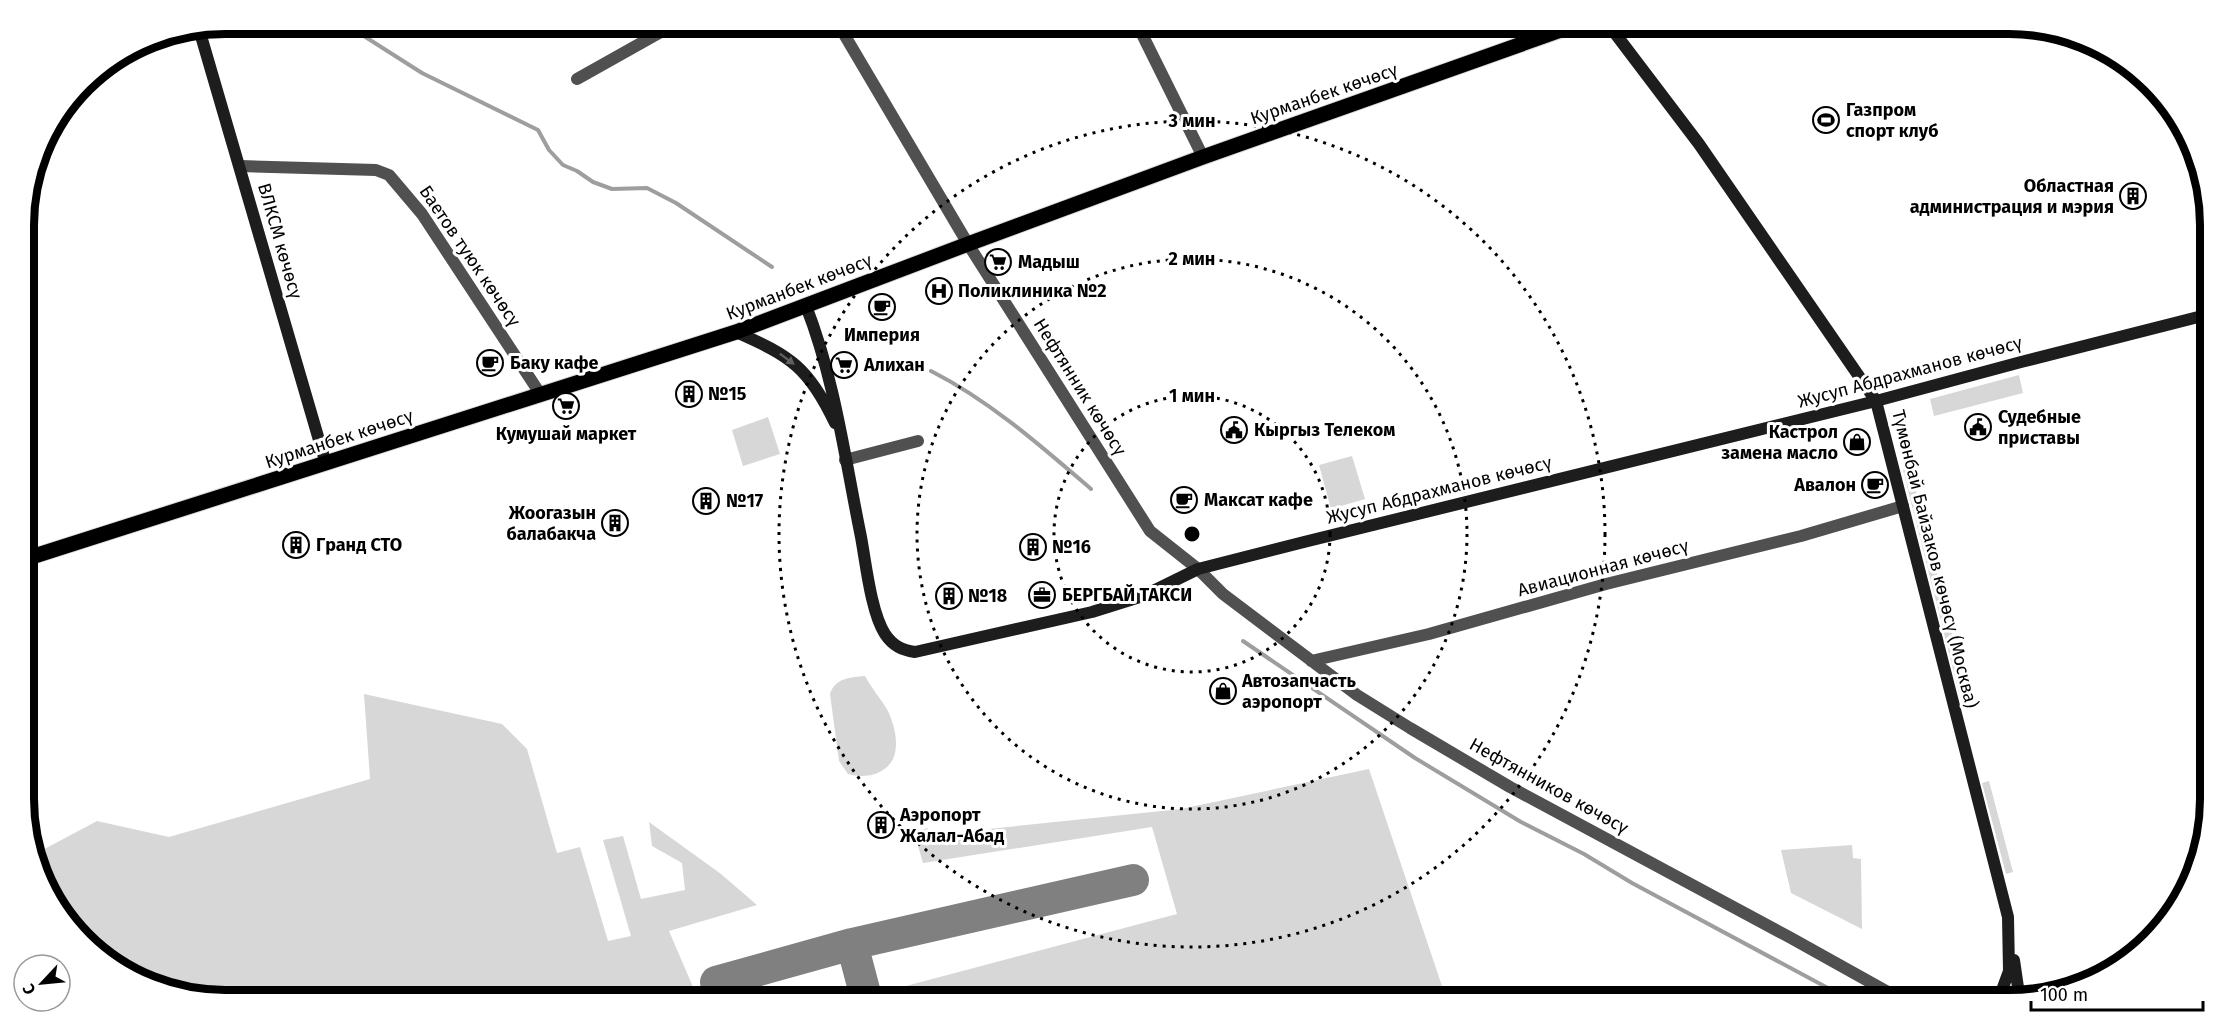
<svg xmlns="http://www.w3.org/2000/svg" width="2235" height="1025" font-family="'Fira Sans',sans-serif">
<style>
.green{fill:#d7d7d7}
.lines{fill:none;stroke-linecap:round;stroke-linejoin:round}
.stream{stroke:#9e9e9e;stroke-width:4}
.taxiway{stroke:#808080;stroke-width:32}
.primary-casing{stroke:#dbdbdb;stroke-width:17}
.street{stroke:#505050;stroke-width:12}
.secondary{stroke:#1d1d1d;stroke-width:12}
.primary{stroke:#000;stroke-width:15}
.oneway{fill:#616161}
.ring{fill:none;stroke:#000;stroke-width:3;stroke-dasharray:3 6}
.labels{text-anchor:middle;stroke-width:6;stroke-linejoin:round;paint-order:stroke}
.street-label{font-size:18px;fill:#000;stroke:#fff}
.poi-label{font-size:18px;font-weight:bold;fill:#000;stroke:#fff;text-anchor:start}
.rim{fill:none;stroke:#000;stroke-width:8}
.centre{fill:#000;stroke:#fff;stroke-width:3}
.ring-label{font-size:18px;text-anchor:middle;font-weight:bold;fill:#000;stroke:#fff;stroke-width:6;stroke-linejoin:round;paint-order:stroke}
</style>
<rect width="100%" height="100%" fill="#fff"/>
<path class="green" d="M 2019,375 L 2023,393 L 1934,416 L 1930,399 Z
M 768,417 L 780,454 L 743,466 L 732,430 Z
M 1352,456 L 1365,499 L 1331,509 L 1319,465 Z
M 1910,468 L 1967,691 L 1959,693 L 1903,470 Z
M 865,676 C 872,689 881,699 888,711 C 896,728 903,758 883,770 C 873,777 859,777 848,774 L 839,761 L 830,694 C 835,678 851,677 865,676 Z
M 364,694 L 502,724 L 527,749 L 557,853 L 580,847 L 608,941 L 631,936 L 603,840 L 623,836 L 641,899 L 685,890 L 682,863 L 652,846 L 649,822 L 721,874 L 757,905 L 669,931 L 699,1001 L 226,1001 L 148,986 L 66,922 L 37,853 L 97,821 L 169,837 L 370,779 Z
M 1369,769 L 1447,1001 L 889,1001 L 902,987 L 1177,914 L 1152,827 L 923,863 L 914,832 L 928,828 L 930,835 L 1181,809 Z
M 1989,781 L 2013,872 L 2006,874 L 1982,783 Z
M 1852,845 L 1853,858 L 1861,859 L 1862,929 L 1791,893 L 1781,850 Z"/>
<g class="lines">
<path class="stream" d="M 345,24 L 422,73 L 538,130 L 549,150 L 563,165 L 577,171 L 593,182 L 612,189 L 647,188 L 676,203 L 772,267
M 931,371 C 990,401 1041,446 1091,489
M 1243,641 L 1415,758 L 1521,822 L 1584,854 L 1632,883 L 1852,1001"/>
<path class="taxiway" d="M 852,944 L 867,1001
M 716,982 L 852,944 L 1133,880"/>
<defs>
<path id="primary" d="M 25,559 L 736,332 L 968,244 L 1203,157 L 1578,24"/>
</defs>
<use href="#primary" class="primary-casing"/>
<path class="street" d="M 838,24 L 968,244 L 1150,531 L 1198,569 L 1223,594 L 1357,695 L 1410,728 L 1510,787 L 1791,938 L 1904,1001
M 1137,24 L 1203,157
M 577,79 L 675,24
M 240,166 L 376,170 L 389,175 L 422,214 L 541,395
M 845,460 L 918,441
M 1311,661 L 1429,634 L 1606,584 L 1801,536 L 1903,506"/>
<path class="secondary" d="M 1608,24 L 1699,144 L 1876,401 L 2008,917 L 2009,971 L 1998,1001
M 199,29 L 326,464
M 806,306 C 835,380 845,459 861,537 C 866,564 871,612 885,634 C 893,646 902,650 915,652 L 1092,612 L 1143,596 L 1198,569 L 1304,542 L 1876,401 L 2021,362 L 2210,314
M 736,332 C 791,356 809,368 835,423
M 2014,960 L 2020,1001"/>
<use href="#primary" class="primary"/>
</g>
<defs><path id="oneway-solid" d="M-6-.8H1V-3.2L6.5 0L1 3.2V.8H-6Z" transform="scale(1.5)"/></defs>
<use class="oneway" href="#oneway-solid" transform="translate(787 359) rotate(37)"/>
<g class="ring">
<circle cx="1192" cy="534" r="138"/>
<circle cx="1192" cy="534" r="275"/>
<circle cx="1192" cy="534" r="413"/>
</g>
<defs>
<symbol id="stadium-ring" viewBox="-11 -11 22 22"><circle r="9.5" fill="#fff" stroke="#000" stroke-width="1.5"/><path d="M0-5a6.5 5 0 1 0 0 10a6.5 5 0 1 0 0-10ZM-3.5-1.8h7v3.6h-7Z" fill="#000"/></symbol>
<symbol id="building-ring" viewBox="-11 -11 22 22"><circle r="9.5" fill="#fff" stroke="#000" stroke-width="1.5"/><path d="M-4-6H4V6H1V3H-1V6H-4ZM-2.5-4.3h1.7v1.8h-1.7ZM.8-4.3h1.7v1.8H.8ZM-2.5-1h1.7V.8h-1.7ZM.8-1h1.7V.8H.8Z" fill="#000"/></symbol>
<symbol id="supermarket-ring" viewBox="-11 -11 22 22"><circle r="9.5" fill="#fff" stroke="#000" stroke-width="1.5"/><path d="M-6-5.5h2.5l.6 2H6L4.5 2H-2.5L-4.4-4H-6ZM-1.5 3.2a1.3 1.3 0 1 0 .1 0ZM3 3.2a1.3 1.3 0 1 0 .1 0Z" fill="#000"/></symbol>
<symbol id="hospital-ring" viewBox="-11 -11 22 22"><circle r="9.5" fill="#fff" stroke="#000" stroke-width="1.5"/><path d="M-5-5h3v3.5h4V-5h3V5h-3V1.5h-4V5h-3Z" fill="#000"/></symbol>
<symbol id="cafe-ring" viewBox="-11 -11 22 22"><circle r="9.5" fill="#fff" stroke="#000" stroke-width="1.5"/><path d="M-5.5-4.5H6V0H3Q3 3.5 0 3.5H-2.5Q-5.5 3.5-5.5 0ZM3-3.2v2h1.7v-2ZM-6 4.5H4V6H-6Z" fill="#000"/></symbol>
<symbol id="civic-ring" viewBox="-11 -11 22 22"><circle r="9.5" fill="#fff" stroke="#000" stroke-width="1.5"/><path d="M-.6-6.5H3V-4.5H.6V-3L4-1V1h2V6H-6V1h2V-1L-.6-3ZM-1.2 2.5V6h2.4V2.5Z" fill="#000"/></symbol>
<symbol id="shop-ring" viewBox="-11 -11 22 22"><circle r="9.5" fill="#fff" stroke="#000" stroke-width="1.5"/><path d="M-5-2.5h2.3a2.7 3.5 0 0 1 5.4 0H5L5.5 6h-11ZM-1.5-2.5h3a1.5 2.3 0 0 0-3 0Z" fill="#000"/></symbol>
<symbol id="office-ring" viewBox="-11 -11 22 22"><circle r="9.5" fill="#fff" stroke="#000" stroke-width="1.5"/><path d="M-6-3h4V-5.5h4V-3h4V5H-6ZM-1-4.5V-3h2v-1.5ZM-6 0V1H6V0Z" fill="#000"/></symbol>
</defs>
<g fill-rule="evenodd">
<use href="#stadium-ring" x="1811" y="105" width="30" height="30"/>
<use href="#building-ring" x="2118" y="181" width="30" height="30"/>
<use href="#supermarket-ring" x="983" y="247" width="30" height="30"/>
<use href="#hospital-ring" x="924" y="276" width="30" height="30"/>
<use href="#cafe-ring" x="867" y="292" width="30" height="30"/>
<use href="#cafe-ring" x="475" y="348" width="30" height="30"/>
<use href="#supermarket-ring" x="829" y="350" width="30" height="30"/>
<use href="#building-ring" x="674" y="379" width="30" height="30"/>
<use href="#supermarket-ring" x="551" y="391" width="30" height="30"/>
<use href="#civic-ring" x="1963" y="412" width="30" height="30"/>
<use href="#civic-ring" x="1219" y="415" width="30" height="30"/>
<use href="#shop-ring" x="1842" y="427" width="30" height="30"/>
<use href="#cafe-ring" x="1860" y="470" width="30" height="30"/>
<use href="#cafe-ring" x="1169" y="485" width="30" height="30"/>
<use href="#building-ring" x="691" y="486" width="30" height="30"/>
<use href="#building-ring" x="600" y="508" width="30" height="30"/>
<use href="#building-ring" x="281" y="530" width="30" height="30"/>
<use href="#building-ring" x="1018" y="532" width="30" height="30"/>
<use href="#office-ring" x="1027" y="580" width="30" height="30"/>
<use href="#building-ring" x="934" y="581" width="30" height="30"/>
<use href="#shop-ring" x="1208" y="676" width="30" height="30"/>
<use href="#building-ring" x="866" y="810" width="30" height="30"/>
</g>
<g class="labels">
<g class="street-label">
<text transform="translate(1324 94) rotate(-19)" y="6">Курманбек көчөсү</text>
<text transform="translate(280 241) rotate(74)" y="6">ВЛКСМ көчөсү</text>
<text transform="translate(470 256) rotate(56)" y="6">Баетов туюк көчөсү</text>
<text transform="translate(799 287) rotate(-21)" y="6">Курманбек көчөсү</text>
<text transform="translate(1910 372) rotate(-15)" y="6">Жусуп Абдрахманов көчөсү</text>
<text transform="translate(1080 387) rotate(58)" y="6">Нефтянник көчөсү</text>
<text transform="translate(339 439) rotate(-18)" y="6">Курманбек көчөсү</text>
<text transform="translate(1439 490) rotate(-14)" y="6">Жусуп Абдрахманов көчөсү</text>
<text transform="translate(1935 559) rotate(76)" y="6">Түмөнбай Байзаков көчөсү (Москва)</text>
<text transform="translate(1603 568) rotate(-15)" y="6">Авиационная көчөсү</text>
<text transform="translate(1549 786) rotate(29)" y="6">Нефтянников көчөсү</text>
</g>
<g class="poi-label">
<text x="1846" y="116">Газпром<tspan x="1846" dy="21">спорт клуб</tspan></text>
<text x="2114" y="192" text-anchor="end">Областная<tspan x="2114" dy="21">администрация и мэрия</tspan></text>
<text x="1018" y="268">Мадыш</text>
<text x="958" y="297">Поликлиника №2</text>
<text x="882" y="341" text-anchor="middle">Империя</text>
<text x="510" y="369">Баку кафе</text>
<text x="864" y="371">Алихан</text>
<text x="708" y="400">№15</text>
<text x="1998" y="423">Судебные<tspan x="1998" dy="21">приставы</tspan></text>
<text x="1254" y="436">Кыргыз Телеком</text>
<text x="1838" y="438" text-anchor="end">Кастрол<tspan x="1838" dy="21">замена масло</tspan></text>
<text x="566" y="440" text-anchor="middle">Кумушай маркет</text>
<text x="1856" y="491" text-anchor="end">Авалон</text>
<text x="1204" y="506">Максат кафе</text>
<text x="726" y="507">№17</text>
<text x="596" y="519" text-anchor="end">Жоогазын<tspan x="596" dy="21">балабакча</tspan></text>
<text x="316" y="551">Гранд СТО</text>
<text x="1052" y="553">№16</text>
<text x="1062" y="601">БЕРГБАЙ ТАКСИ</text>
<text x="968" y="602">№18</text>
<text x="1242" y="687">Автозапчасть<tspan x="1242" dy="21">аэропорт</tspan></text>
<text x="900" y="821">Аэропорт<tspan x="900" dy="21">Жалал-Абад</tspan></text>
</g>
</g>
<path d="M0 0H2235V1025H0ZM225 34H2009A191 191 0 0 1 2200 225V799A191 191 0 0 1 2009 990H225A191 191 0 0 1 34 799V225A191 191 0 0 1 225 34Z" fill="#fff" fill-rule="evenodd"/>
<path class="rim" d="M225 34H2009A191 191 0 0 1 2200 225V799A191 191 0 0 1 2009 990H225A191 191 0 0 1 34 799V225A191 191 0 0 1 225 34Z"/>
<circle cx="1192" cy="534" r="9" class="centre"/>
<g class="ring-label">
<text x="1192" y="127">3 мин</text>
<text x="1192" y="265">2 мин</text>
<text x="1192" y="402">1 мин</text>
</g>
<g transform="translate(42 983) rotate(244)"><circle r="28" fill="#ffffff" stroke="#999999" stroke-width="1.5"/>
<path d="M0-4.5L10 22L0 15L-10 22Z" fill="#000000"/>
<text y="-9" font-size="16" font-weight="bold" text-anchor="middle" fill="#000000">С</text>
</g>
<path d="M2031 1001v9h172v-9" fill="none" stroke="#000000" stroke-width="3"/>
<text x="2040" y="1001" font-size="18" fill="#000000" stroke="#ffffff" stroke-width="4.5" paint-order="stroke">100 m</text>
</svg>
